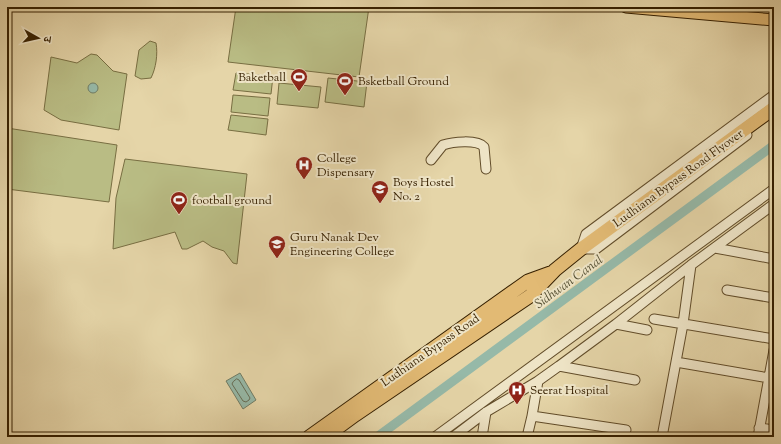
<svg xmlns="http://www.w3.org/2000/svg" width="781" height="444" font-family="'Sorts Mill Goudy','Noto Serif Devanagari',serif">
<style>
.green{fill:#b9bc84;stroke:#786e42}
.water{fill:#96b9a8;stroke:#707c65}
.lines{fill:none;stroke-linecap:round;stroke-linejoin:round}
.shore{stroke:#666c54;stroke-width:1}
.canal{stroke:#96b9a8;stroke-width:9}
.minor-casing{stroke:#624d2a;stroke-width:11}
.major-casing{stroke:#362000;stroke-width:13}
.highway-casing{stroke:#362000;stroke-width:15}
.minor{stroke:#eee4c6;stroke-width:9}
.major{stroke:#e2ba74;stroke-width:11}
.highway{stroke:#e2ba74;stroke-width:13}
.labels{text-anchor:middle;stroke-width:4;stroke-linejoin:round;paint-order:stroke}
.poi-label{font-size:12px;fill:#362000;stroke:#eee4c6;text-anchor:start}
.street-label{font-size:12px;fill:#362000;stroke:#eee4c6}
.water-label{font-size:13px;font-style:italic;fill:#534e32;stroke:#eee4c6}
</style>
<rect width="100%" height="100%" fill="#e5d5a8"/>
<filter id="stains"><feTurbulence type="fractalNoise" baseFrequency=".005" numOctaves="4"/><feColorMatrix values="0 0 0 0 .2 0 0 0 0 .09 0 0 0 0 .02 0 0 0 .5 -.17"/></filter>
<radialGradient id="worn" r=".72"><stop offset=".6" stop-color="#630" stop-opacity="0"/><stop offset="1" stop-color="#630" stop-opacity=".3"/></radialGradient>
<path class="green" d="M 236,7 L 369,7 L 359,77 L 228,62 Z
M 150,41 L 156,43 C 158,54 156,68 151,78 L 141,79 L 135,76 L 139,50 Z
M 91,54 L 97,55 L 113,71 L 127,74 L 119,130 L 61,120 L 44,110 L 51,57 L 77,63 Z
M 236,73 L 273,76 L 271,94 L 233,90 Z
M 328,78 L 367,82 L 364,107 L 325,102 Z
M 279,83 L 321,87 L 318,108 L 277,104 Z
M 233,95 L 270,98 L 268,116 L 231,112 Z
M 231,115 L 268,119 L 266,135 L 228,130 Z
M 7,128 L 117,145 L 109,202 L 7,189 Z
M 125,159 L 247,174 L 237,264 L 233,263 L 224,251 L 212,247 L 203,241 L 187,249 L 182,249 L 175,232 L 113,249 L 116,198 Z"/>
<path class="water" d="M88 88a5 5 0 1 1 10 0a5 5 0 1 1-10 0Z
M 240,373 L 256,400 L 243,409 L 226,381 Z"/>
<g class="lines">
<path class="shore" d="M 237,379 L 239,380 L 250,398 L 249,400 L 246,402 L 243,401 L 232,384 L 233,382 Z"/>
<path class="canal" d="M 377,437 L 774,145"/>
<defs>
<path id="minor" d="M 747,135 L 596,249 L 581,249 L 586,234 L 774,95
M 431,160 L 443,145 C 452,142 477,139 484,147 L 486,169
M 715,248 L 774,259
M 727,290 L 774,298
M 654,319 L 774,339
M 616,324 L 559,366 L 635,380
M 647,330 L 616,324 L 691,265 L 774,204
M 676,362 L 769,378
M 559,366 L 538,381 L 532,416 L 626,430
M 759,428 L 774,430
M 435,437 L 774,189
M 453,437 L 486,412 L 538,381
M 482,437 L 486,412
M 527,437 L 532,416
M 662,437 L 683,324 L 691,265
M 758,437 L 774,350"/>
<path id="major" d="M 626,7 L 774,20"/>
<path id="highway" d="M 309,437 L 528,281 L 550,273
M 325,437 L 355,415 L 530,296 L 555,270 L 581,249 L 774,108"/>
</defs>
<use href="#minor" class="minor-casing"/>
<use href="#major" class="major-casing"/>
<use href="#highway" class="highway-casing"/>
<use href="#minor" class="minor"/>
<use href="#major" class="major"/>
<use href="#highway" class="highway"/>
</g>
<defs>
<symbol id="stadium-pin" viewBox="-11 -11 22 30"><path d="M0 17L-7.5 6A9.5 9.5 0 1 1 7.5 6Z" fill="#8f2418" stroke="#eee4c6"/><path d="M0-5a6.5 5 0 1 0 0 10a6.5 5 0 1 0 0-10ZM-3.5-1.8h7v3.6h-7Z" fill="#fff"/></symbol>
<symbol id="hospital-pin" viewBox="-11 -11 22 30"><path d="M0 17L-7.5 6A9.5 9.5 0 1 1 7.5 6Z" fill="#8f2418" stroke="#eee4c6"/><path d="M-5-5h3v3.5h4V-5h3V5h-3V1.5h-4V5h-3Z" fill="#fff"/></symbol>
<symbol id="university-pin" viewBox="-11 -11 22 30"><path d="M0 17L-7.5 6A9.5 9.5 0 1 1 7.5 6Z" fill="#8f2418" stroke="#eee4c6"/><path d="M0-5L7-2L0 1L-7-2ZM-4 1L0 2.5L4 1V4Q0 6-4 4Z" fill="#fff"/></symbol>
</defs>
<g fill-rule="evenodd">
<use href="#stadium-pin" x="289" y="67" width="20" height="27"/>
<use href="#stadium-pin" x="335" y="71" width="20" height="27"/>
<use href="#hospital-pin" x="294" y="155" width="20" height="27"/>
<use href="#university-pin" x="370" y="179" width="20" height="27"/>
<use href="#stadium-pin" x="169" y="190" width="20" height="27"/>
<use href="#university-pin" x="267" y="234" width="20" height="27"/>
<use href="#hospital-pin" x="507" y="380" width="20" height="27"/>
</g>
<g class="labels">
<g class="poi-label">
<text x="286" y="81" text-anchor="end">Baketball</text>
<text x="358" y="85">Bsketball Ground</text>
<text x="317" y="162">College<tspan x="317" dy="14">Dispensary</tspan></text>
<text x="393" y="186">Boys Hostel<tspan x="393" dy="14">No. 2</tspan></text>
<text x="192" y="204">football ground</text>
<text x="290" y="241">Guru Nanak Dev<tspan x="290" dy="14">Engineering College</tspan></text>
<text x="530" y="394">Seerat Hospital</text>
</g>
<g class="street-label">
<text transform="translate(678 178) rotate(-36)" y="4">Ludhiana Bypass Road Flyover</text>
<text transform="translate(430 350) rotate(-35)" y="4">Ludhiana Bypass Road</text>
</g>
<g class="water-label">
<text transform="translate(568 281) rotate(-36)" y="5">Sidhwan Canal</text>
</g>
</g>
<rect width="781" height="444" fill="none" stroke="#e5d5a8" stroke-width="24"/>
<rect x="8" y="8" width="765" height="428" fill="none" stroke="#362000" stroke-width="2"/>
<rect x="12" y="12" width="757" height="420" fill="none" stroke="#362000"/>
<g transform="translate(38 38) rotate(98)" stroke="#eee4c6" stroke-width="3" paint-order="stroke">
<path d="M0-3L7 15L0 10L-7 15Z" fill="#362000"/>
<text y="-6" font-size="11" font-weight="bold" text-anchor="middle" fill="#362000">उ</text>
</g>
<rect width="100%" height="100%" filter="url(#stains)"/>
<rect width="100%" height="100%" fill="url(#worn)"/>
</svg>
